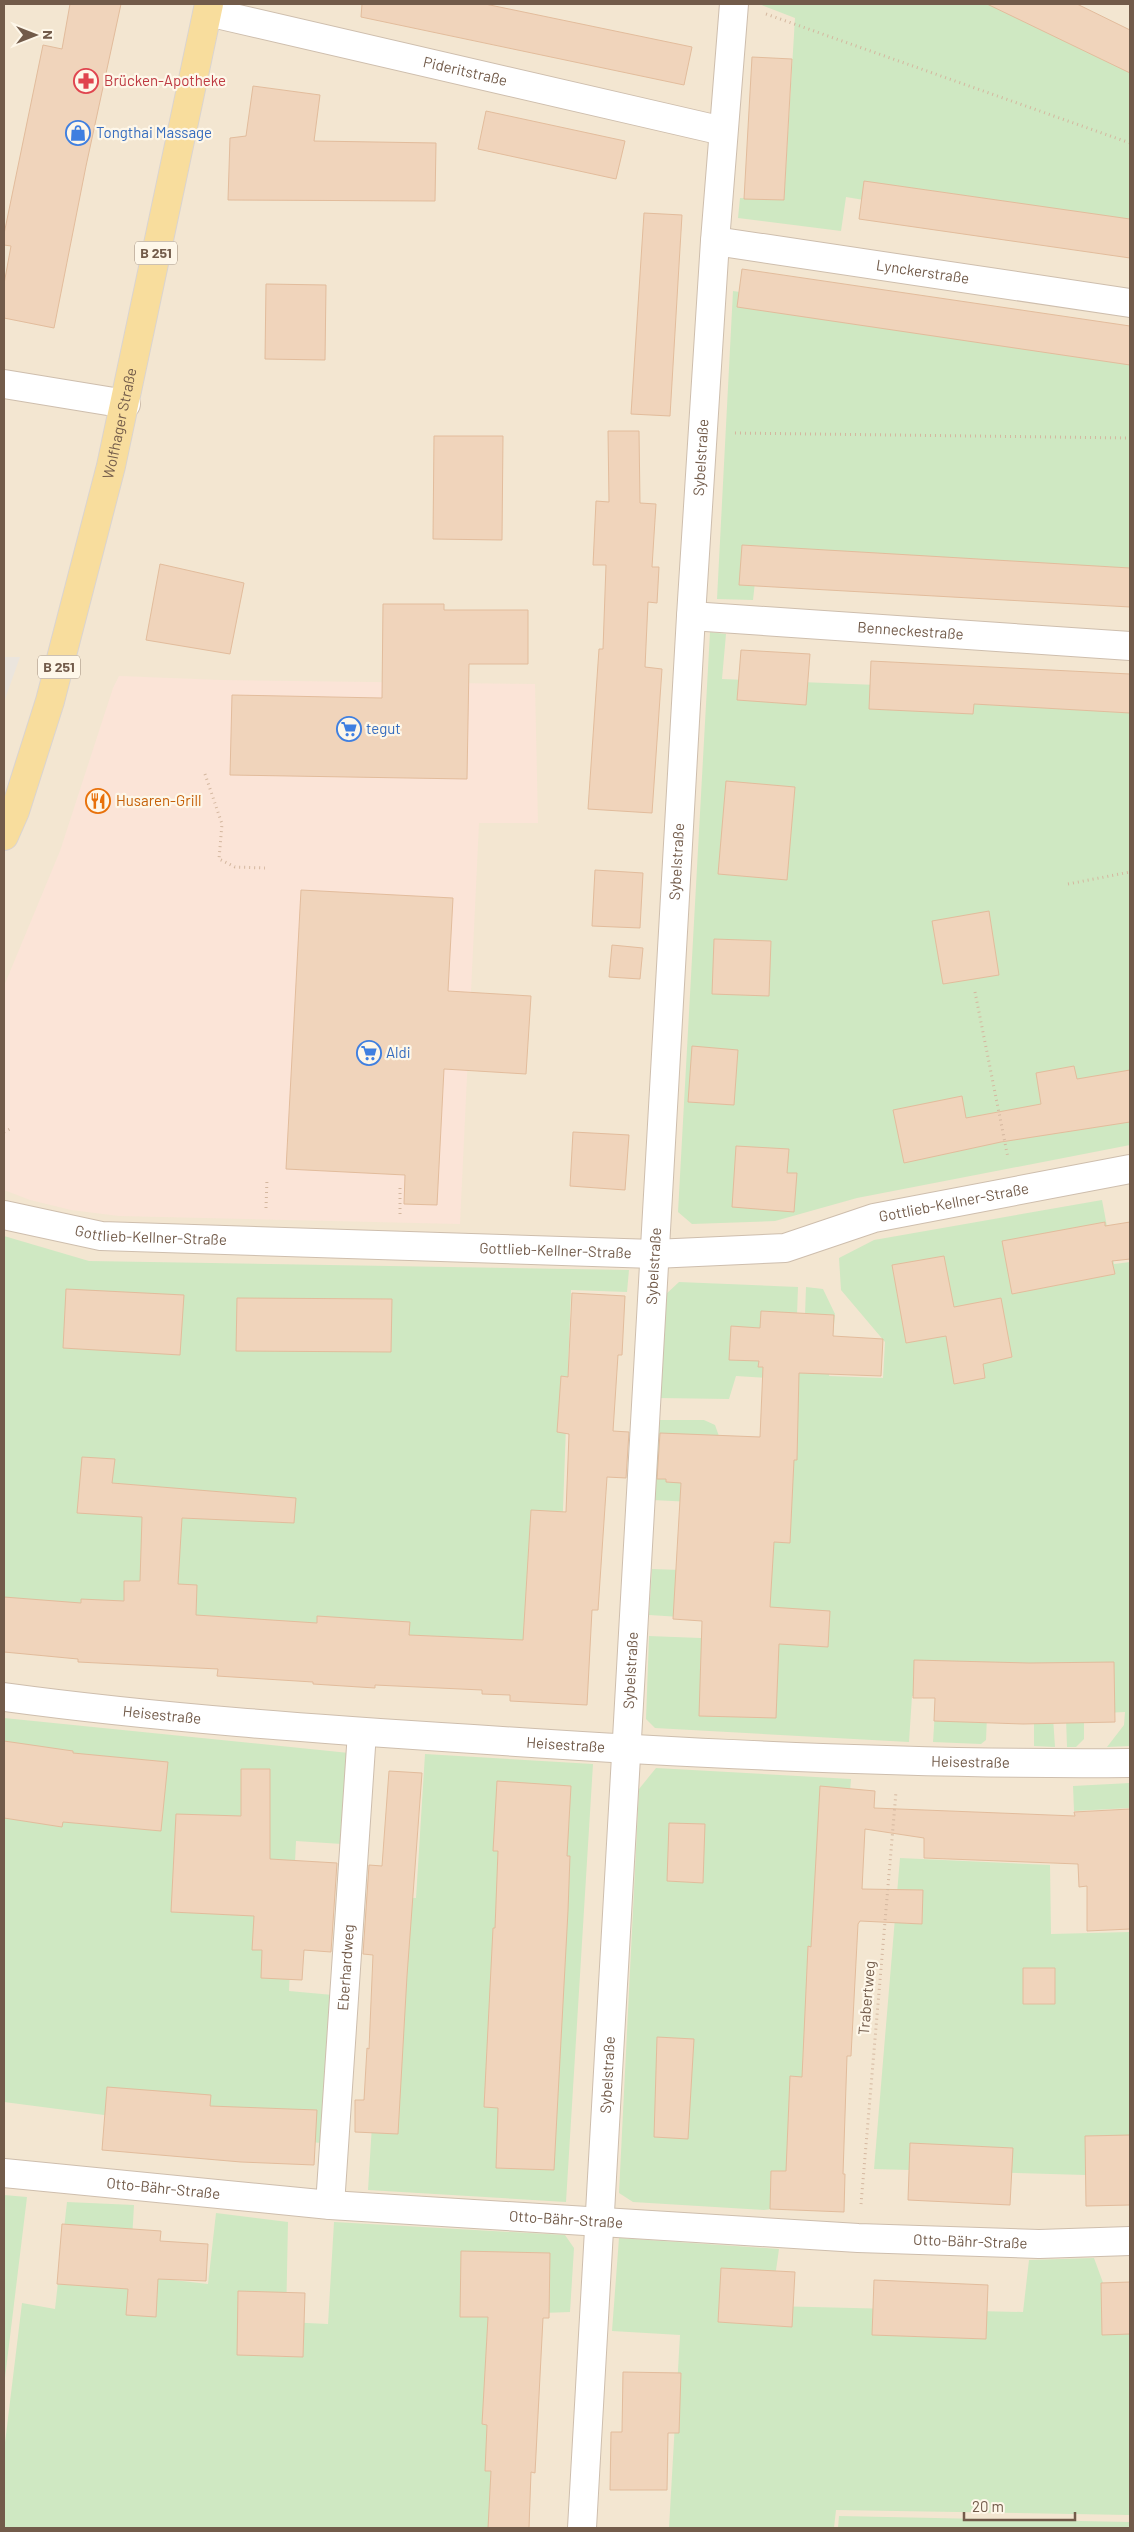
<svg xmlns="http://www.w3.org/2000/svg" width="1134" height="2532" font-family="Barlow,sans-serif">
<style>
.residential{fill:#f3e6d1}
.commercial{fill:#fbe4d7}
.industrial{fill:#ebe5dd}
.green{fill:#cfe8c2}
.building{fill:#f0d4bb;stroke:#e2bc9c}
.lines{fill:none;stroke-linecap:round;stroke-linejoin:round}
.minor-casing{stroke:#cebead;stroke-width:30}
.major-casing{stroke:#dad4d0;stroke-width:30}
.path{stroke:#d4b79f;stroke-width:3;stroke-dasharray:1 4;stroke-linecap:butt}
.minor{stroke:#fff;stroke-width:28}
.major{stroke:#f8dd9d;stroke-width:28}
.labels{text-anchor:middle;stroke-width:4.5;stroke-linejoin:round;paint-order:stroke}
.shield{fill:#fef7e9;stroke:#9c8a7a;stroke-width:1}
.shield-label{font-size:14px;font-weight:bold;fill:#725b4a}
.street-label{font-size:15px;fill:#725b4a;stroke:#fef7e9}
.health-label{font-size:15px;fill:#be3a42;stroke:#fef7e9;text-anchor:start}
.shop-label{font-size:15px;fill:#366cbe;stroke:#fef7e9;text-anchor:start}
.food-label{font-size:15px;fill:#c56008;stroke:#fef7e9;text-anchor:start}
</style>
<rect width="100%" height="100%" fill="#fbf4e3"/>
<path class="residential" d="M 4,4 L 1130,4 L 1130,2528 L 4,2528 Z"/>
<path class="commercial" d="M 119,676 L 221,680 L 535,684 L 538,823 L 479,823 L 460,1224 L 119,1216 L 71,1210 L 30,1200 L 4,1190 L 4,986 L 60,851 L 113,688 Z"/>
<path class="industrial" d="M 4,657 L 20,657 L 4,702 Z"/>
<path class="green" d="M 759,4 L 1022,4 L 1130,54 L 1130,245 L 846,197 L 841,231 L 738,218 L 740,198 L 784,200 L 795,18 Z
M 733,291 L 1130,349 L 1130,592 L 756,573 L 753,600 L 717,599 Z
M 710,632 L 726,634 L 722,679 L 1130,695 L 1130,1145 L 857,1198 L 775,1221 L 692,1224 L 678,1212 Z
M 1102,1200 L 1114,1264 L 1130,1262 L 1130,1746 L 1107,1747 L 1124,1725 L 1125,1712 L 1084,1714 L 1084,1739 L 1076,1747 L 1067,1747 L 1066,1718 L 1053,1717 L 1055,1747 L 1034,1746 L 1034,1716 L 987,1716 L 986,1740 L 981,1744 L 933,1742 L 936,1696 L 912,1696 L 909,1742 L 655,1728 L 646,1719 L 649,1636 L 777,1641 L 778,1623 L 649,1615 L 652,1569 L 681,1570 L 754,1505 L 652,1500 L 657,1420 L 704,1420 L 715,1425 L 720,1439 L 763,1459 L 767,1378 L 736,1376 L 729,1399 L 658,1398 L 664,1296 L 679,1282 L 798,1287 L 797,1315 L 805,1315 L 806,1287 L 823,1289 L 835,1314 L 829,1376 L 883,1378 L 885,1342 L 841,1290 L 839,1258 L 874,1240 Z
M 4,1236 L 89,1261 L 629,1270 L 627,1292 L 571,1290 L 557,1673 L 4,1617 Z
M 4,1718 L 349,1753 L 342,1844 L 296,1841 L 289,1991 L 333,1995 L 328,2144 L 4,2102 Z
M 425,1754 L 593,1764 L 566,2202 L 368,2190 L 386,1897 L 416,1898 Z
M 656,1768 L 851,1779 L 816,2204 L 764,2210 L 633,2202 L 619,2193 L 639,1789 Z
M 1130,1783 L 1130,1808 L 1074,1811 L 1073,1786 Z
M 900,1858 L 1050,1865 L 1051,1934 L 1130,1932 L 1130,2190 L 1121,2176 L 874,2169 Z
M 4,2195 L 27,2197 L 4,2386 Z
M 67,2202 L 134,2205 L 130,2275 L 208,2284 L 216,2213 L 288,2222 L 286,2322 L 328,2324 L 334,2222 L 565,2235 L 574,2248 L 570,2312 L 542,2313 L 514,2374 L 501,2528 L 4,2528 L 4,2451 L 22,2303 L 55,2309 Z
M 619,2238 L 779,2249 L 771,2306 L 1023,2312 L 1029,2260 L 1094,2258 L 1113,2310 L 1130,2309 L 1130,2515 L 836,2510 L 834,2528 L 669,2528 L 680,2335 L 612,2331 Z
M 839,2516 L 1130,2522 L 1130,2528 L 838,2528 Z"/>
<path class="building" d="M 70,4 L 121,4 L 86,166 L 54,328 L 4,318 L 4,284 L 11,246 L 4,245 L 4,234 L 43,45 L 62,49 Z
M 362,4 L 485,4 L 692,47 L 684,85 L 361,17 Z
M 987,4 L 1077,4 L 1130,30 L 1130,73 Z
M 752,57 L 792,59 L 784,200 L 744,199 Z
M 253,86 L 320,95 L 314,141 L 436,143 L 435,201 L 228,200 L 230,138 L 246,136 Z
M 486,111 L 625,141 L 616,179 L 478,149 Z
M 864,181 L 1130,219 L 1130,258 L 859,219 Z
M 644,213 L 682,215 L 670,416 L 631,414 Z
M 742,269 L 1130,326 L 1130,365 L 737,307 Z
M 266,284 L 326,285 L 325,360 L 265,359 Z
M 608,431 L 639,431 L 640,503 L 656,504 L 652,567 L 659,567 L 657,603 L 648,602 L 645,667 L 662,669 L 652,813 L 588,809 L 599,649 L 603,649 L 606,565 L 593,565 L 596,501 L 609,502 Z
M 434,436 L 503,436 L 502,540 L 433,539 Z
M 742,545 L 1130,568 L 1130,607 L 739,585 Z
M 160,564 L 244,583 L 230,654 L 146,640 Z
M 383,604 L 444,604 L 444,610 L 528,610 L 528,664 L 469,664 L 467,779 L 230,775 L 232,695 L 382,698 Z
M 741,650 L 810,654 L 806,705 L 737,700 Z
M 871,661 L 1130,674 L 1130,713 L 974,704 L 973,714 L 869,709 Z
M 726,781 L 795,787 L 787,880 L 718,874 Z
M 595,870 L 643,873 L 640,928 L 592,926 Z
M 301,890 L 453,898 L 448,991 L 531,996 L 526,1074 L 444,1069 L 437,1205 L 404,1204 L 405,1175 L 286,1169 Z
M 989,911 L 999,975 L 943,984 L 932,921 Z
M 714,939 L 771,941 L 769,996 L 712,994 Z
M 612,945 L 643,948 L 640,979 L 609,977 Z
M 692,1046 L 738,1050 L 734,1105 L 688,1102 Z
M 1074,1066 L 1077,1079 L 1130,1070 L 1130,1122 L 1001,1142 L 904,1163 L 893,1110 L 962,1096 L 966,1118 L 1041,1104 L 1036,1073 Z
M 573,1132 L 629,1135 L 625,1190 L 570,1186 Z
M 736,1146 L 789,1149 L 787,1173 L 797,1173 L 794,1212 L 732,1207 Z
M 1105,1222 L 1105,1226 L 1130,1222 L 1130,1259 L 1112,1261 L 1115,1274 L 1012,1294 L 1002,1241 Z
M 944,1256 L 954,1307 L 1001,1298 L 1012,1357 L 983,1364 L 985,1378 L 954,1384 L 946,1336 L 906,1343 L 892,1265 Z
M 66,1289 L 184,1295 L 180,1355 L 63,1348 Z
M 572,1293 L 625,1296 L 622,1355 L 618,1355 L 613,1431 L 629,1432 L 626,1478 L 607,1477 L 598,1610 L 592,1610 L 587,1705 L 510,1701 L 510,1695 L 482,1694 L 482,1690 L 375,1685 L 375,1688 L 313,1684 L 313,1682 L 217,1676 L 218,1669 L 78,1662 L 78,1659 L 4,1652 L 4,1597 L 81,1603 L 81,1599 L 124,1601 L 124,1581 L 140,1581 L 142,1517 L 77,1513 L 82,1457 L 115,1459 L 112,1483 L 296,1498 L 294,1523 L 182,1518 L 178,1584 L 197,1585 L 196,1615 L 317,1623 L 317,1616 L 410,1622 L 409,1635 L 523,1640 L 531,1510 L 566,1512 L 569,1434 L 557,1432 L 561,1376 L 568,1377 Z
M 237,1298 L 392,1299 L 391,1352 L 236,1351 Z
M 761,1311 L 834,1315 L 833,1336 L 883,1339 L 881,1376 L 799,1373 L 797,1460 L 794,1460 L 790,1543 L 774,1542 L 770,1607 L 830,1611 L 828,1647 L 779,1644 L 776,1718 L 699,1716 L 702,1621 L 673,1619 L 681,1483 L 666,1482 L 666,1479 L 657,1479 L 660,1433 L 760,1437 L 763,1367 L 758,1367 L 759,1361 L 729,1360 L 731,1326 L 760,1328 Z
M 914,1660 L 1029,1663 L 1114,1662 L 1115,1722 L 1023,1724 L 934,1721 L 935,1698 L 913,1698 Z
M 4,1741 L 73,1751 L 73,1753 L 168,1762 L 161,1831 L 63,1822 L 62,1827 L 4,1818 Z
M 241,1769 L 270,1769 L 270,1859 L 337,1863 L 331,1952 L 304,1950 L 302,1980 L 261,1978 L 262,1950 L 252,1950 L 254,1916 L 171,1912 L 176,1814 L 241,1816 Z
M 389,1771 L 422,1773 L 407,1976 L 398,2134 L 355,2132 L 355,2100 L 364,2100 L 367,2048 L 369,2049 L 373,1955 L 363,1954 L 369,1865 L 382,1866 Z
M 497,1781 L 571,1786 L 567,1856 L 570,1856 L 568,1911 L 554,2170 L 496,2168 L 498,2108 L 484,2107 L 493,1928 L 495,1928 L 498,1851 L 493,1851 Z
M 820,1786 L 875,1791 L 874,1808 L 1075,1816 L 1074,1812 L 1130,1809 L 1130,1929 L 1087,1931 L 1087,1886 L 1079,1887 L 1078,1864 L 924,1858 L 924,1838 L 865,1829 L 862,1889 L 923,1890 L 922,1924 L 860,1921 L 858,1924 L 851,2056 L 847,2056 L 843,2174 L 845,2174 L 844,2212 L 770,2209 L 771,2171 L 786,2171 L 790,2076 L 802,2077 L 808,1946 L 811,1947 Z
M 669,1823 L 705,1824 L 703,1883 L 667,1881 Z
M 1023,1968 L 1055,1968 L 1055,2004 L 1023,2004 Z
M 657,2037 L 694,2039 L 688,2139 L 654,2137 Z
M 107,2087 L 211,2095 L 210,2106 L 317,2110 L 314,2165 L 241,2162 L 102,2150 Z
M 1130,2135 L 1130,2205 L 1086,2206 L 1085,2136 Z
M 910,2143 L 1013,2148 L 1010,2205 L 908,2200 Z
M 62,2224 L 161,2231 L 160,2241 L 208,2244 L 206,2281 L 158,2279 L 156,2317 L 126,2315 L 128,2289 L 57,2284 Z
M 461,2251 L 550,2253 L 549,2318 L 543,2318 L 535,2473 L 531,2472 L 529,2528 L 488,2528 L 491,2471 L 485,2471 L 487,2425 L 482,2424 L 488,2317 L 460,2317 Z
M 721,2268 L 795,2272 L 792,2327 L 718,2322 Z
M 874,2280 L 988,2285 L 986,2339 L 872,2335 Z
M 1130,2282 L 1130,2334 L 1102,2335 L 1101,2283 Z
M 238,2291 L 305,2293 L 303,2357 L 237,2355 Z
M 623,2372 L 681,2373 L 679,2433 L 668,2433 L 667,2490 L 610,2490 L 611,2432 L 622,2432 Z"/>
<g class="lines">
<defs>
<g id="minor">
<path id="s1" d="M 208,12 L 723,131"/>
<path id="s2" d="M 715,241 L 1130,303"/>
<path d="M 4,384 L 126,404"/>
<path id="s3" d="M 691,616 L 1130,646"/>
<path id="s4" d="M 4,1215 L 101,1236 L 654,1254 L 785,1248 L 874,1218 L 1130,1169"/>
<path id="s5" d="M 4,1697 C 159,1718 316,1729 473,1739 C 691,1754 911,1765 1130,1763"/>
<path id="s6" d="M 4,2173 L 330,2205 L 858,2238 L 1039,2244 L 1130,2241"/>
<path id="s7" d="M 330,2205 L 362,1732"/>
<path id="s8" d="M 582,2528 L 691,616 L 715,241 L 734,4"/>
</g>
<g id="major">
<path id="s9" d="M 4,836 L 15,811 L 50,701 L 111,466 L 209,4"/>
</g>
</defs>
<use href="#minor" class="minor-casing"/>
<use href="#major" class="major-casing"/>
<path class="path" d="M 766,14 L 1130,143
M 735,433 L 1130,438
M 205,774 L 222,824 L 219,859 L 235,867 L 265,868
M 1068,884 L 1130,872
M 975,992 L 1008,1158
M 4,1132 L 10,1129
M 266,1208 L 267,1179
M 400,1214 L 400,1185
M 861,2204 L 896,1792"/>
<use href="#minor" class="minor"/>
<use href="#major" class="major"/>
</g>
<defs>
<symbol id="pharmacy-ring" viewBox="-11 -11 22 22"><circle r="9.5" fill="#fef7e9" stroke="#e0444e" stroke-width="1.5"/><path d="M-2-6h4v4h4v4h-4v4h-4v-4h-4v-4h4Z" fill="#e0444e"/></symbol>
<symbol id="shop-ring" viewBox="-11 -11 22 22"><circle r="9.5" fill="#fef7e9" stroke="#3f7fe0" stroke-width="1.5"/><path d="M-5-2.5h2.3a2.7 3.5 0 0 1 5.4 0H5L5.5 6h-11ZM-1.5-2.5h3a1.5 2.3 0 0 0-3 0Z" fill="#3f7fe0"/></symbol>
<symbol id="supermarket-ring" viewBox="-11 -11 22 22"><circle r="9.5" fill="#fef7e9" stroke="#3f7fe0" stroke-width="1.5"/><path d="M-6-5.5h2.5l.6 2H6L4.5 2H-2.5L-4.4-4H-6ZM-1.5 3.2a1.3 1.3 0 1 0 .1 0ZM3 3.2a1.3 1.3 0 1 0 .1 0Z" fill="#3f7fe0"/></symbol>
<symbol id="restaurant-ring" viewBox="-11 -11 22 22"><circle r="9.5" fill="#fef7e9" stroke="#e8710a" stroke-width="1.5"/><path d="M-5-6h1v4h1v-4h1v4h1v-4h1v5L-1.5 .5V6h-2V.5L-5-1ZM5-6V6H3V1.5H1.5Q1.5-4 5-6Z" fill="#e8710a"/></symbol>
</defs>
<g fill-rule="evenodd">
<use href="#pharmacy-ring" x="72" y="67" width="28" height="28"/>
<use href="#shop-ring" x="64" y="119" width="28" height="28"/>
<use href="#supermarket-ring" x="335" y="715" width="28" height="28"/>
<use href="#restaurant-ring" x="84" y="787" width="28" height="28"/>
<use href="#supermarket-ring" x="355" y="1039" width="28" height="28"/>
</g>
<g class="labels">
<g class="shield">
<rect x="135" y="241.5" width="42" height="23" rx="4"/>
<rect x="38" y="655.5" width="42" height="23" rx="4"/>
</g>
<g class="shield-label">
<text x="156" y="258">B 251</text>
<text x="59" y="672">B 251</text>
</g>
<g class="street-label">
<text dy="5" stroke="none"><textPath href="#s1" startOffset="264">Pideritstraße</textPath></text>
<text dy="5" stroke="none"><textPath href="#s2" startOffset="210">Lynckerstraße</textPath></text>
<text dy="5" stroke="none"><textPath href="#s9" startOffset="429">Wolfhager Straße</textPath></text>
<text dy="5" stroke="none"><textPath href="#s8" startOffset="2074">Sybelstraße</textPath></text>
<text dy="5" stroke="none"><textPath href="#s3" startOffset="220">Benneckestraße</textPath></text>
<text dy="5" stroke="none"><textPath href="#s8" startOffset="1669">Sybelstraße</textPath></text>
<text dy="5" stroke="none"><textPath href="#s4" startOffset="959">Gottlieb-Kellner-Straße</textPath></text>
<text dy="5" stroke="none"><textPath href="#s4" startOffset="149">Gottlieb-Kellner-Straße</textPath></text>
<text dy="5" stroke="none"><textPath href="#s4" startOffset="554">Gottlieb-Kellner-Straße</textPath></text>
<text dy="5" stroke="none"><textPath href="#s8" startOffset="1264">Sybelstraße</textPath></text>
<text dy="5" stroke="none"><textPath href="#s8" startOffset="859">Sybelstraße</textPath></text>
<text dy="5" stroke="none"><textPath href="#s5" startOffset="159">Heisestraße</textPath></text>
<text dy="5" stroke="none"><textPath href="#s5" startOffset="564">Heisestraße</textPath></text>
<text dy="5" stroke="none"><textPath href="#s5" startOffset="969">Heisestraße</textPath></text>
<text dy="5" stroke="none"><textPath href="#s7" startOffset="238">Eberhardweg</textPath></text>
<text transform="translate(867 1998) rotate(-85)" y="5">Trabertweg</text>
<text dy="5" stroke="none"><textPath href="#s8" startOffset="454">Sybelstraße</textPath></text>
<text dy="5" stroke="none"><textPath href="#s6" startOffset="160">Otto-Bähr-Straße</textPath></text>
<text dy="5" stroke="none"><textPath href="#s6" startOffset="564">Otto-Bähr-Straße</textPath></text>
<text dy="5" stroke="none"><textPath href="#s6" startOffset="969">Otto-Bähr-Straße</textPath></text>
</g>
<g class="health-label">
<text x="104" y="86">Brücken-Apotheke</text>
</g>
<g class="shop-label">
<text x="96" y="138">Tongthai Massage</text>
<text x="366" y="734">tegut</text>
<text x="386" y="1058">Aldi</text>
</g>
<g class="food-label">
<text x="116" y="806">Husaren-Grill</text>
</g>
</g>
<rect width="1134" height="2532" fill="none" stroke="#725b4a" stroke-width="10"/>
<g transform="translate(35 35) rotate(90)" stroke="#fef7e9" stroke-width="4" paint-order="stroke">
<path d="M0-4L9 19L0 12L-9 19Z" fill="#725b4a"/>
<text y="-8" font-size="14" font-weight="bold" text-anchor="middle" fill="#725b4a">N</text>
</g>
<path d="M964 2512v8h111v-8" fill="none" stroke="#725b4a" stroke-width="2.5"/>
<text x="972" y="2512" font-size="15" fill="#725b4a" stroke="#fef7e9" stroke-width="4" paint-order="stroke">20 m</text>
</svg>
